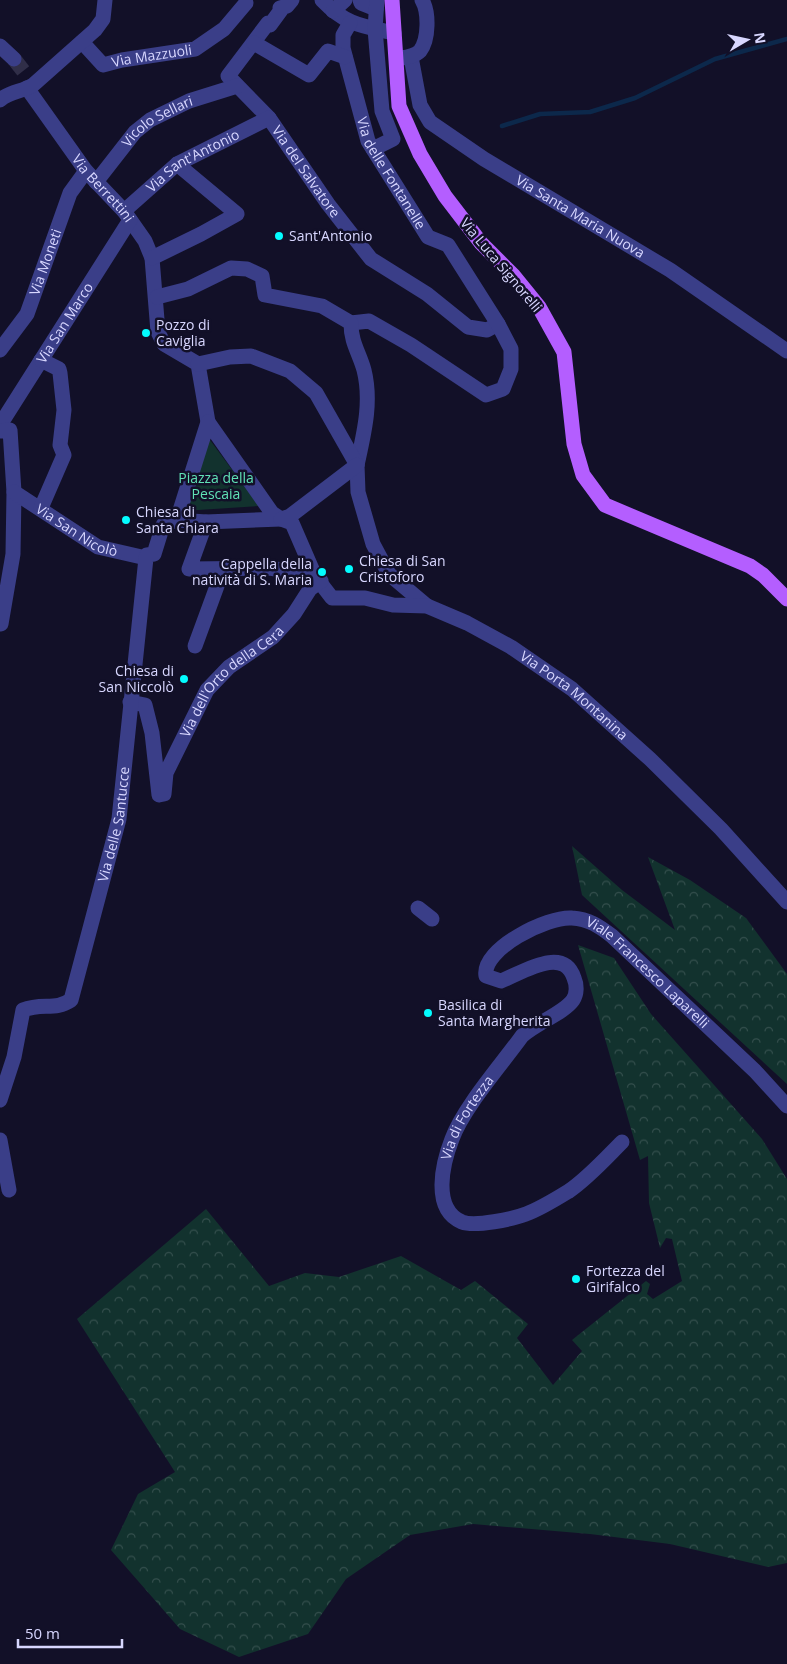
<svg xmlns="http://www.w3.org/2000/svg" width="787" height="1664" font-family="'Open Sans',sans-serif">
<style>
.forest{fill:url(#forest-crowns)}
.green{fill:#12322e}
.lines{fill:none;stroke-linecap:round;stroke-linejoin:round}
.stream{stroke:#0c284b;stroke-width:4.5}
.minor-tunnel{stroke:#302e48;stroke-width:15;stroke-dasharray:15 8;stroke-linecap:butt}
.minor{stroke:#3a3e88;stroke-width:15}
.major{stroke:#b45eff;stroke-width:15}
.poi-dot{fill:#03fcff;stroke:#121028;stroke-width:2}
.labels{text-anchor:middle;stroke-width:5;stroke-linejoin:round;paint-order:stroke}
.street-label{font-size:14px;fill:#d8d7ff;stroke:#121028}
.poi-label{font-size:14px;fill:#d8d7ff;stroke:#121028;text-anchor:start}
.park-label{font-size:14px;fill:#60e2b6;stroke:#121028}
</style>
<defs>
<pattern id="forest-crowns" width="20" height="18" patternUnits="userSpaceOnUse" patternTransform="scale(1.25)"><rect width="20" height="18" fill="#12322e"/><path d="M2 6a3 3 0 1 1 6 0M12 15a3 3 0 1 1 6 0" fill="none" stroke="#344f4d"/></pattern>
</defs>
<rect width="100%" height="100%" fill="#121028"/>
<path class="forest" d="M 572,846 L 622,890 L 675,930 L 648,857 L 690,880 L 746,918 L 787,974 L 787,1084 L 582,895 Z
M 578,945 L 614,958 L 651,1014 L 762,1139 L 787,1179 L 787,1563 L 768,1567 L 670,1544 L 590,1534 L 473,1524 L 410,1535 L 346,1579 L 308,1634 L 239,1657 L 180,1629 L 111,1550 L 138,1494 L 175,1472 L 77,1319 L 206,1209 L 269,1286 L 305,1273 L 339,1277 L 401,1256 L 461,1290 L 475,1281 L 528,1324 L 517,1338 L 553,1385 L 582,1351 L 572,1340 L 646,1281 L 650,1284 L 647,1294 L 653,1299 L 682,1281 L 672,1239 L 666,1238 L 660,1248 L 649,1203 L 648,1156 L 640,1160 Z"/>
<path class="green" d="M 207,436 L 259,506 L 183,511 Z"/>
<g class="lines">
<path class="stream" d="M 502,126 L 540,114 L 590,112 L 635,98 L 715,59 L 787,39"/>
<path class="minor-tunnel" d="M 14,59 L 25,73"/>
<g class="minor">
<path id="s1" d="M 292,0 L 287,6 L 280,8 L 281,10 L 270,25 L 268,23 L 228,76 L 269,118 L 328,204 L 371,259 L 427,294 L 468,327 L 487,330 L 498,324"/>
<path d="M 322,0 C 346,25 361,26 394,33"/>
<path d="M 360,0 L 361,3 L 376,9"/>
<path d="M 333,11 L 345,0"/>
<path id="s2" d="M 350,23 L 343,35 L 343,48 L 368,141 L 428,237 L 448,245 L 498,324 L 511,349 L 511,369 L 503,389 L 486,395 L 411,345 L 369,321 L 351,323"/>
<path id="s3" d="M 82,42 L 103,65 L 122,60 L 195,49 L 224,29 L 246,3"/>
<path d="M 254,43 L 309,75 L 328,51 L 345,57"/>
<path d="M 0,46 L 14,59"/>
<path id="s4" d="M 411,57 L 420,105 L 430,122 L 484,159 L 670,270 L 787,351"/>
<path d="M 401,58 C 408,57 415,56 420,51 C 429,39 429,12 422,0"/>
<path id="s5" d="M 27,88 L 86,171 L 124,211 L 145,241 L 152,258 L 158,332 L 164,344 L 198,364 L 208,422"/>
<path d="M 0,100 C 10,91 22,92 33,85 L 95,30 L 103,19 L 105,0"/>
<path d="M 373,149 L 393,139 L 382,111 L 375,29 L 377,0"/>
<path id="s6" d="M 96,182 L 135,132 L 150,120 L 189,101 L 237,86"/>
<path id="s7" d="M 124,211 L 177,164 L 269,118"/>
<path d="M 152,258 L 201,234 L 237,214 L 177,164"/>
<path d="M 157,297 L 188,289 L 231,268 L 247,269 L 262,276 L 265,295 L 322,306 L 351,323 C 351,343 359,352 364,370 C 372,402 364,433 357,465"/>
<path id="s8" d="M 0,350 L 27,314 L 70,193 L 86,171"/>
<path d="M 198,364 L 230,357 L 251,356 L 290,371 L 316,393 L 357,465 L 358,492 L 373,544 L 389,574 L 427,606"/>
<path d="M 208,422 L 272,513 L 281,519 L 206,522 L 177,520 Z"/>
<path id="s9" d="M 0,425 L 130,220"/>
<path d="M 0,431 L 10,430 L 14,492 L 13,554 L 1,624"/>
<path id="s10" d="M 357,465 L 290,516 L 281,519 L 292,523 L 315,576 L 332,598 L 365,598 L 393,605 L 427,606 L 467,623 L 511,647 L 572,689 L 650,759 L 721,829 L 787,902"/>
<path id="s11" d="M 14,492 L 98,547 L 146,558"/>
<path d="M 41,508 L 64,455 L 60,445 L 64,410 L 60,373 L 59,369 L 41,360"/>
<path d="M 206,522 L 189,569 L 270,568 L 315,576"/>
<path d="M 195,646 L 224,567"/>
<path id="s12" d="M 130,702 L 145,705 L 152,733 L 159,795 L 164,794 L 166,773 L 207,690 L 229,667 L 273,637 L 294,614 L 310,589 L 321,581"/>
<path d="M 418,908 L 432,919"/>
<path id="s13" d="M 0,1100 L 14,1057 L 23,1010 C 42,1002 55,1011 71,1000 L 119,819 L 146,558 L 147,555 L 154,554 L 163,525 L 177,520"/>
<path d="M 0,1140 L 9,1190"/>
<path id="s14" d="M 622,1142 C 606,1158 588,1178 569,1191 C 556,1199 540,1209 526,1214 C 513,1219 475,1227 462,1222 C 431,1209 443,1162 452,1139 C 463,1108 502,1064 522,1036 C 536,1023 564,1013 573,1000 C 577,994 577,985 574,978 C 563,945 522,973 501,981 L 486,976 C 481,949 548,916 572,918 C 589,919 599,926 612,936 L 755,1071 L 787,1106"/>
</g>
<path class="major" d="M 392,0 L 399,106 L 420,154 L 445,196 L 481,243 L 513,275 L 539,307 L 564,352 L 574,444 L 583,475 L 605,505 L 750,566 L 763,575 L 787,599"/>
</g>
<g class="poi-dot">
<circle cx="279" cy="236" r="5"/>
<circle cx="146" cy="333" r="5"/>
<circle cx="126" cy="520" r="5"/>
<circle cx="349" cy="569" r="5"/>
<circle cx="322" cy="572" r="5"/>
<circle cx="184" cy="679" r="5"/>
<circle cx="428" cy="1013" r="5"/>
<circle cx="576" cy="1279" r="5"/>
</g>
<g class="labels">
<g class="street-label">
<text dy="5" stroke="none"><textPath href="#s3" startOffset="81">Via Mazzuoli</textPath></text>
<text dy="5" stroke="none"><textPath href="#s6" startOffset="88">Vicolo Sellari</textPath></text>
<text dy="5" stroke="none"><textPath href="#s7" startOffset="86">Via Sant'Antonio</textPath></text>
<text dy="5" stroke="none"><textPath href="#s1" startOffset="229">Via del Salvatore</textPath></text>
<text dy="5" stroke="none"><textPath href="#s2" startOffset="162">Via delle Fontanelle</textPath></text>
<text dy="5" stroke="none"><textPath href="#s5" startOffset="126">Via Berrettini</textPath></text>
<text dy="5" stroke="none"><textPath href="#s4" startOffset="246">Via Santa Maria Nuova</textPath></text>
<text dy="5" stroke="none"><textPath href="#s8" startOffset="100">Via Moneti</textPath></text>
<text transform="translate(501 265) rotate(50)" y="5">Via Luca Signorelli</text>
<text dy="5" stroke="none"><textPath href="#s9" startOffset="121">Via San Marco</textPath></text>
<text dy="5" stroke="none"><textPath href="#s11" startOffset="74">Via San Nicolò</textPath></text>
<text dy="5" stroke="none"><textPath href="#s12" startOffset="248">Via dell'Orto della Cera</textPath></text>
<text dy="5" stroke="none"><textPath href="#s10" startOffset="460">Via Porta Montanina</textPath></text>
<text dy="5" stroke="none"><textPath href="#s13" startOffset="324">Via delle Santucce</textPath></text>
<text dy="5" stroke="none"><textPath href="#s14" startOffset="795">Viale Francesco Laparelli</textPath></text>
<text dy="5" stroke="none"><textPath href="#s14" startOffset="304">Via di Fortezza</textPath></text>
</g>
<g class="poi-label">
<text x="289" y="241">Sant'Antonio</text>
<text x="156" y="330">Pozzo di<tspan x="156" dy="16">Caviglia</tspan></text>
<text x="136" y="517">Chiesa di<tspan x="136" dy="16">Santa Chiara</tspan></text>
<text x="359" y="566">Chiesa di San<tspan x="359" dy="16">Cristoforo</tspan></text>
<text x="312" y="569" text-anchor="end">Cappella della<tspan x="312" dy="16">natività di S. Maria</tspan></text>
<text x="174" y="676" text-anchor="end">Chiesa di<tspan x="174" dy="16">San Niccolò</tspan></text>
<text x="438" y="1010">Basilica di<tspan x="438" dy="16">Santa Margherita</tspan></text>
<text x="586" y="1276">Fortezza del<tspan x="586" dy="16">Girifalco</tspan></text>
</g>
<g class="park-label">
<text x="216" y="483">Piazza della<tspan x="216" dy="16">Pescaia</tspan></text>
</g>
</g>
<g transform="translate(747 40) rotate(81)" stroke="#121028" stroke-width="4" paint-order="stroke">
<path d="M0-4L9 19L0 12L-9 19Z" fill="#d8d7ff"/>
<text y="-8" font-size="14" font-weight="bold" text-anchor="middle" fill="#d8d7ff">N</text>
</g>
<path d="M18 1639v8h104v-8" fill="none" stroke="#d8d7ff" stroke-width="2.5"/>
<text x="25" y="1639" font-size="15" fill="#d8d7ff" stroke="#121028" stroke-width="4" paint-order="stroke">50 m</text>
</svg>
